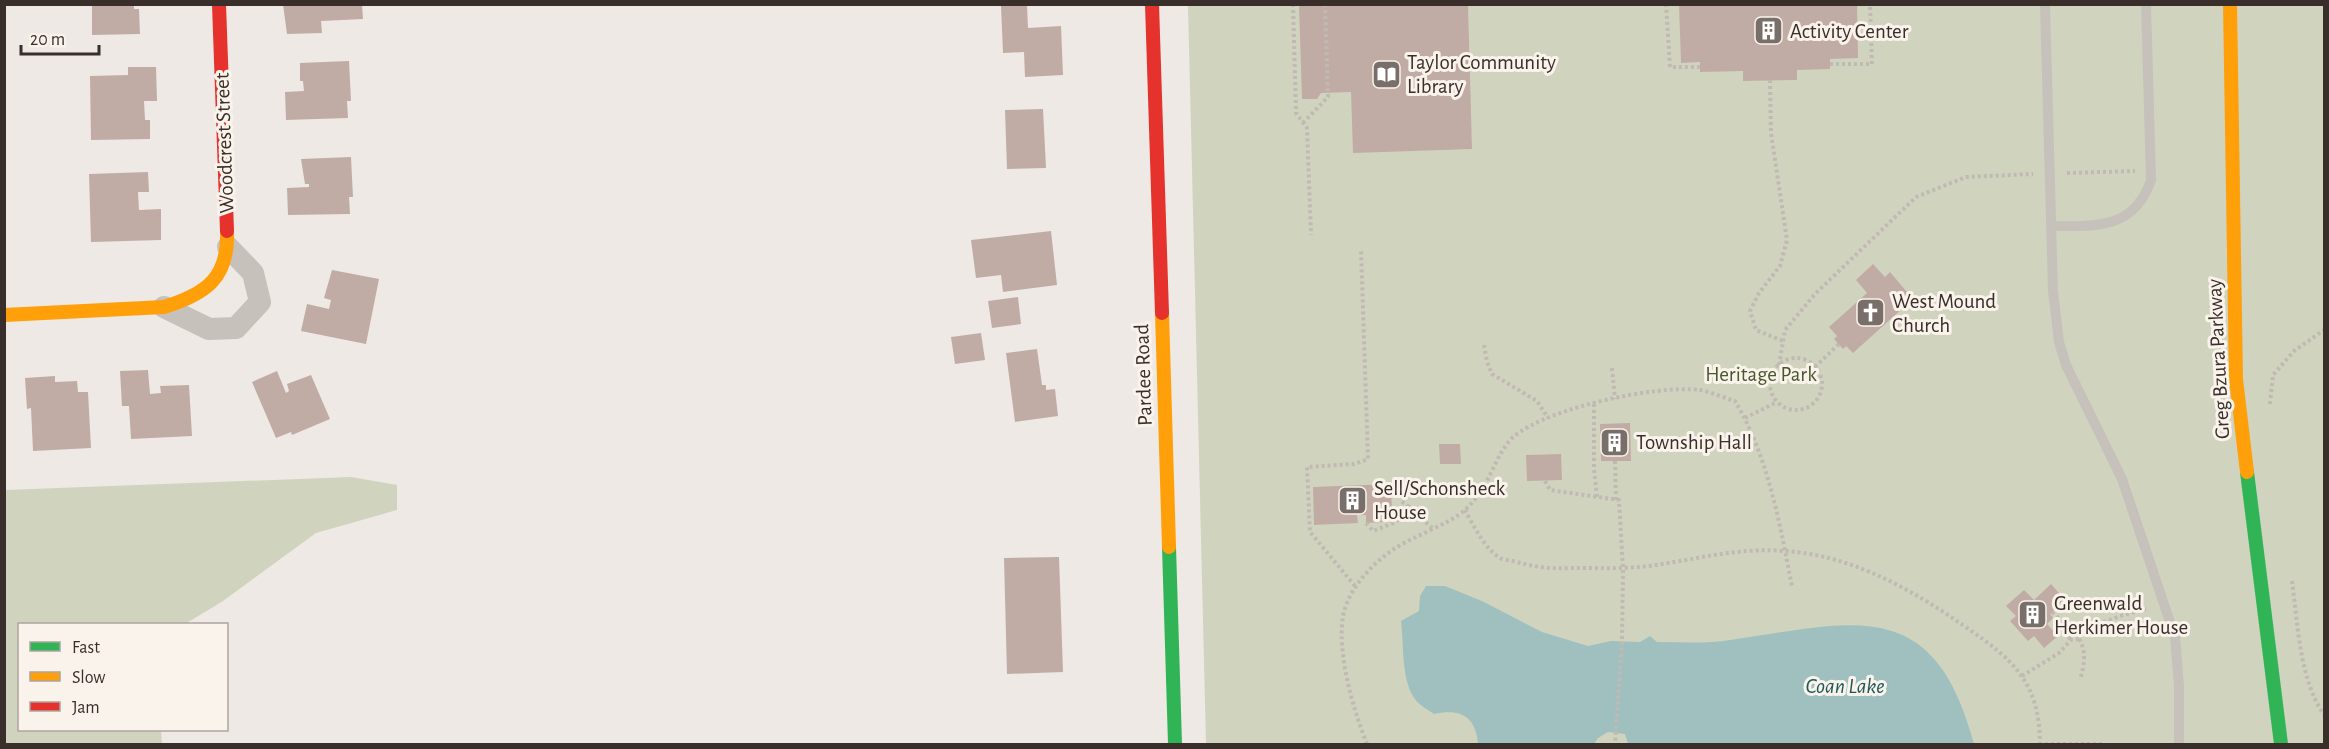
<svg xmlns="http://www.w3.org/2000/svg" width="2329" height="749" font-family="'Alegreya Sans',sans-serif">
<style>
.green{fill:#d0d4be}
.water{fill:#a0c0c0}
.building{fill:#c1aca5}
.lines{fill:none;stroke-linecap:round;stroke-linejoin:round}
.path{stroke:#c0b9b4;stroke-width:4;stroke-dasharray:3 3;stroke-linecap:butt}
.lane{stroke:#c7c1bc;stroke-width:10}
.street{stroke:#c7c1bc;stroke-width:22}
.fast{stroke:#30b455;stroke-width:14}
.slow{stroke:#ff9f0a;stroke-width:14}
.jam{stroke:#e5322d;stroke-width:14}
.labels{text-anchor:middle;stroke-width:6;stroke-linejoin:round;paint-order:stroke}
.poi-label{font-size:21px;fill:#392e2a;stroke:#faf3eb;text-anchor:start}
.street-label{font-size:21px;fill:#392e2a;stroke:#faf3eb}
.park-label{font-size:21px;fill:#49572d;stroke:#faf3eb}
.water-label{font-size:22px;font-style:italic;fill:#1f585a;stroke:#faf3eb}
</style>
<rect width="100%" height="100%" fill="#eee9e4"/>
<path class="green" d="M 1188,5 L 2324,5 L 2324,744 L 1206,744 Z
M 351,477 L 397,485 L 397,510 L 316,533 L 223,601 L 185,624 L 20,624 L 20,730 L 161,730 L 162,744 L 5,744 L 5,490 Z"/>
<path class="water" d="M 1426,586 L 1445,586 L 1482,601 L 1542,632 L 1588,646 L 1611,641 L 1640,642 L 1650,636 L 1657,642 C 1681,642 1706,644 1730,640 C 1854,622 1934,593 1974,744 L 1628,744 L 1625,734 L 1608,732 L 1598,738 L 1594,744 L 1478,744 C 1476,716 1460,708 1434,714 C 1428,710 1419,705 1415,699 C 1401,681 1404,644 1401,621 L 1419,611 L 1420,596 Z"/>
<path class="building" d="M 92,4 L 134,4 L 134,9 L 139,9 L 140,34 L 92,35 Z
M 283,4 L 362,4 L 363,19 L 321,21 L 322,33 L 287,34 Z
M 1679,4 L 1857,4 L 1858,58 L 1830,59 L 1830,69 L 1797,70 L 1797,80 L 1743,81 L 1743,71 L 1700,72 L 1700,62 L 1681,63 Z
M 1027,5 L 1028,28 L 1061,26 L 1063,75 L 1025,77 L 1024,52 L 1003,53 L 1001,6 Z
M 1299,5 L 1468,5 L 1472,149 L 1353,153 L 1351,92 L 1321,93 L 1317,99 L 1302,99 Z
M 349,61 L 351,101 L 347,101 L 348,118 L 286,120 L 285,92 L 304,91 L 303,81 L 300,81 L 300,63 Z
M 128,67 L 156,67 L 157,101 L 144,101 L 145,120 L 150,120 L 150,139 L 91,140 L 90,76 L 128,75 Z
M 1043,109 L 1046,168 L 1007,169 L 1005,110 Z
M 351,157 L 353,197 L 349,197 L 350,214 L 288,215 L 287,188 L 309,187 L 309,184 L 305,184 L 301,159 Z
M 148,172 L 149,192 L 138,192 L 139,210 L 161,209 L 161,240 L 91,242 L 89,174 Z
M 1051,231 L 1057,285 L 1003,292 L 1001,275 L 976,278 L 971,240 Z
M 1873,264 L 1885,277 L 1890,272 L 1913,299 L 1853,353 L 1846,346 L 1843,349 L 1834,339 L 1837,336 L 1829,327 L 1867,293 L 1856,280 Z
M 332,270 L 379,279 L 366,344 L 301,331 L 307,304 L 329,309 L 331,300 L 324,298 Z
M 1018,297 L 1021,324 L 992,328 L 988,301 Z
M 981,333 L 985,360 L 955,364 L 951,337 Z
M 1037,349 L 1042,385 L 1046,385 L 1046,390 L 1055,389 L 1058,416 L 1015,422 L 1006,353 Z
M 148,370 L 150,394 L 161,393 L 160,386 L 189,385 L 192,436 L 131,439 L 129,406 L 122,406 L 120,371 Z
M 277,371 L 286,393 L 289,391 L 287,384 L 311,375 L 330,419 L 292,435 L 291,432 L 276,438 L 252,382 Z
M 55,376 L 55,382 L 77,381 L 78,392 L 88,392 L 91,448 L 33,451 L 31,408 L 27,409 L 25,378 Z
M 1630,423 L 1631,461 L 1601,461 L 1600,424 Z
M 1439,444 L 1460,444 L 1461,464 L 1440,464 Z
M 1561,454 L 1562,480 L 1527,481 L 1526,455 Z
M 1391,484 L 1392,514 L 1385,514 L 1385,522 L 1366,523 L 1366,515 L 1357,515 L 1358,523 L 1314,525 L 1313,487 Z
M 1059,557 L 1063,672 L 1007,674 L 1004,558 Z
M 2051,584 L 2065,600 L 2050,614 L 2053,618 L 2047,624 L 2058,636 L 2044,648 L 2034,636 L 2028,641 L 2010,621 L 2016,616 L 2006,606 L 2024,590 L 2034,600 Z"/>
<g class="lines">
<path class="path" d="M 1293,4 L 1296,113 L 1307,128 L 1311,235
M 1666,4 L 1670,67 L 1700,67
M 1830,64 L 1872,64 L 1870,4
M 1770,80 L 1771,133 L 1787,240 L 1780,266 L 1759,293 L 1750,311 L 1756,330 L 1783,341
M 1303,123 L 1328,97 L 1325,4
M 2067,173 L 2135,171
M 1484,345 L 1487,362 L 1492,374 L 1537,401 L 1548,418
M1770 384a26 26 0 1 1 52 0a26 26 0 1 1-52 0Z
M 1779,365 L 1785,330 L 1815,294 L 1916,197 L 1966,177 L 2033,174
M 1815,367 L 1839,344
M 1612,368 L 1615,399
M 1594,404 L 1594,469 L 1597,497
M 2270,404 L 2273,375 L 2294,351 L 2324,330
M 1745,418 L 1777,402
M 1615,461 L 1616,500
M 1545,481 L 1550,490 L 1619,500 L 1623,569 L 1622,641 L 1615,744
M 1408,506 L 1432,528
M 1465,510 C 1473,525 1485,549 1500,558 C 1503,560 1509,560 1513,561 C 1534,567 1549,569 1571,568 C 1597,568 1623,569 1649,566 C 1693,560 1739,547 1784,551 C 1852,555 1913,590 1967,628 C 2014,660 2040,684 2040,744
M 1366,523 L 1373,531 L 1396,522 L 1408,506 L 1401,501
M 2292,581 C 2298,624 2299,678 2324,715
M 1355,586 L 1310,532 L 1307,467 L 1354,464 L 1368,459 L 1361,249
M 2052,612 L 2069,628
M 2081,631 L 2123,615 L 2146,609
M 2079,639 C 2087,652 2084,666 2080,680
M 2022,676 L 2059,653 L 2071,640 L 2079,639 L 2081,631 L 2077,627 L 2072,626 L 2067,630 L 2067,635 L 2071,640
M 1367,744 C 1353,709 1337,654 1343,616 C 1348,590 1370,566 1391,551 C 1412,536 1449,525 1466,509 C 1488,489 1491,466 1507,444 C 1531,410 1659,384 1700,390 C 1711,392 1724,398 1735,401 C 1768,456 1780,524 1792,587
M 2039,744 L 2102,744"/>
<path class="lane" d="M 2045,4 L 2053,291 L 2059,342 L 2066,365 L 2122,479 L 2175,637 L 2179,686 L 2179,744
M 2051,226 C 2096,226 2134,230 2151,180 L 2146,4"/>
<path class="street" d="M 164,307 L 209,329 L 236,328 L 260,302 L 253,273 L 228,247"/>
<path class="fast" d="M 2247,472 L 2281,744
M 1169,547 L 1175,744"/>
<path class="slow" d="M 2230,4 L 2236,379 L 2247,472
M 1162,313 L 1169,547
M 4,315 L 164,307 C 206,294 229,278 227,231"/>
<path class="jam" d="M 219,4 L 227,231
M 1152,4 L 1162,313"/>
</g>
<defs>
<symbol id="building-square" viewBox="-11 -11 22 22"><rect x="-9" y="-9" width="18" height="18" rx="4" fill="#786f6b" stroke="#faf3eb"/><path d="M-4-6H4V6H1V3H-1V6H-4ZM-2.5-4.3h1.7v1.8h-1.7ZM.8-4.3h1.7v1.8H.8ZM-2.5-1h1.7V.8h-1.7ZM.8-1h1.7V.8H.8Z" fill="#fff"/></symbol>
<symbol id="library-square" viewBox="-11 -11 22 22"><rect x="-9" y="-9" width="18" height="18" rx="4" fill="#786f6b" stroke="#faf3eb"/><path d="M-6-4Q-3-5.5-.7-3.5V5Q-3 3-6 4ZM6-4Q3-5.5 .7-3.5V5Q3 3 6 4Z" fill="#fff"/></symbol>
<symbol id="church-square" viewBox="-11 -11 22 22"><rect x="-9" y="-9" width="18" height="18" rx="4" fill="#786f6b" stroke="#faf3eb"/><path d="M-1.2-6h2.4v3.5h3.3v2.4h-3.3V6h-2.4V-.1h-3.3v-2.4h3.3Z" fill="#fff"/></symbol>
</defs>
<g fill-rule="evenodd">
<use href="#building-square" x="1752" y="14" width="33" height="33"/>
<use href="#library-square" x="1370" y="58" width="33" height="33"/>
<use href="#church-square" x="1854" y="296" width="33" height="33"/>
<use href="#building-square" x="1598" y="426" width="33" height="33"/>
<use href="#building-square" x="1336" y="484" width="33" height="33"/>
<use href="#building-square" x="2016" y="598" width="33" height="33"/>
</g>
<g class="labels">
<g class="poi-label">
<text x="1790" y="38">Activity Center</text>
<text x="1407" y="69">Taylor Community<tspan x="1407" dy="24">Library</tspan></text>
<text x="1892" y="308">West Mound<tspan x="1892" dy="24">Church</tspan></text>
<text x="1636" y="449">Township Hall</text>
<text x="1374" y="495">Sell/Schonsheck<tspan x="1374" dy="24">House</tspan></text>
<text x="2054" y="610">Greenwald<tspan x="2054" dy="24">Herkimer House</tspan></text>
</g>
<g class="street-label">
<text transform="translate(224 143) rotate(-92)" y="7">Woodcrest Street</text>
<text transform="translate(2218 359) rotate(-93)" y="7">Greg Bzura Parkway</text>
<text transform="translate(1143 375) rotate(-92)" y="7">Pardee Road</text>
</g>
<g class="park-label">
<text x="1761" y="381">Heritage Park</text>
</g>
<g class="water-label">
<text x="1845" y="693">Coan Lake</text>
</g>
</g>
<rect width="2329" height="749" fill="none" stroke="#392e2a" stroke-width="12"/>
<rect x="18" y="623" width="210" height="108" fill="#faf3eb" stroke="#ada49e" stroke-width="1.5"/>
<rect x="30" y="642" width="30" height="9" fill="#30b455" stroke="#ada49e" stroke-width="1.5"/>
<text x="72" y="653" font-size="18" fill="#392e2a">Fast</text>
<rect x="30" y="672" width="30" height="9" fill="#ff9f0a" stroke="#ada49e" stroke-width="1.5"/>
<text x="72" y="683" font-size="18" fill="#392e2a">Slow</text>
<rect x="30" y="702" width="30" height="9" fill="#e5322d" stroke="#ada49e" stroke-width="1.5"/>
<text x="72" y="713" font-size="18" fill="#392e2a">Jam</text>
<path d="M21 45v9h78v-9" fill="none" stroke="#392e2a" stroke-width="3"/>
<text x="30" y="45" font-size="18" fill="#392e2a" stroke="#faf3eb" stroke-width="4.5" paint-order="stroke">20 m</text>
</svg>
